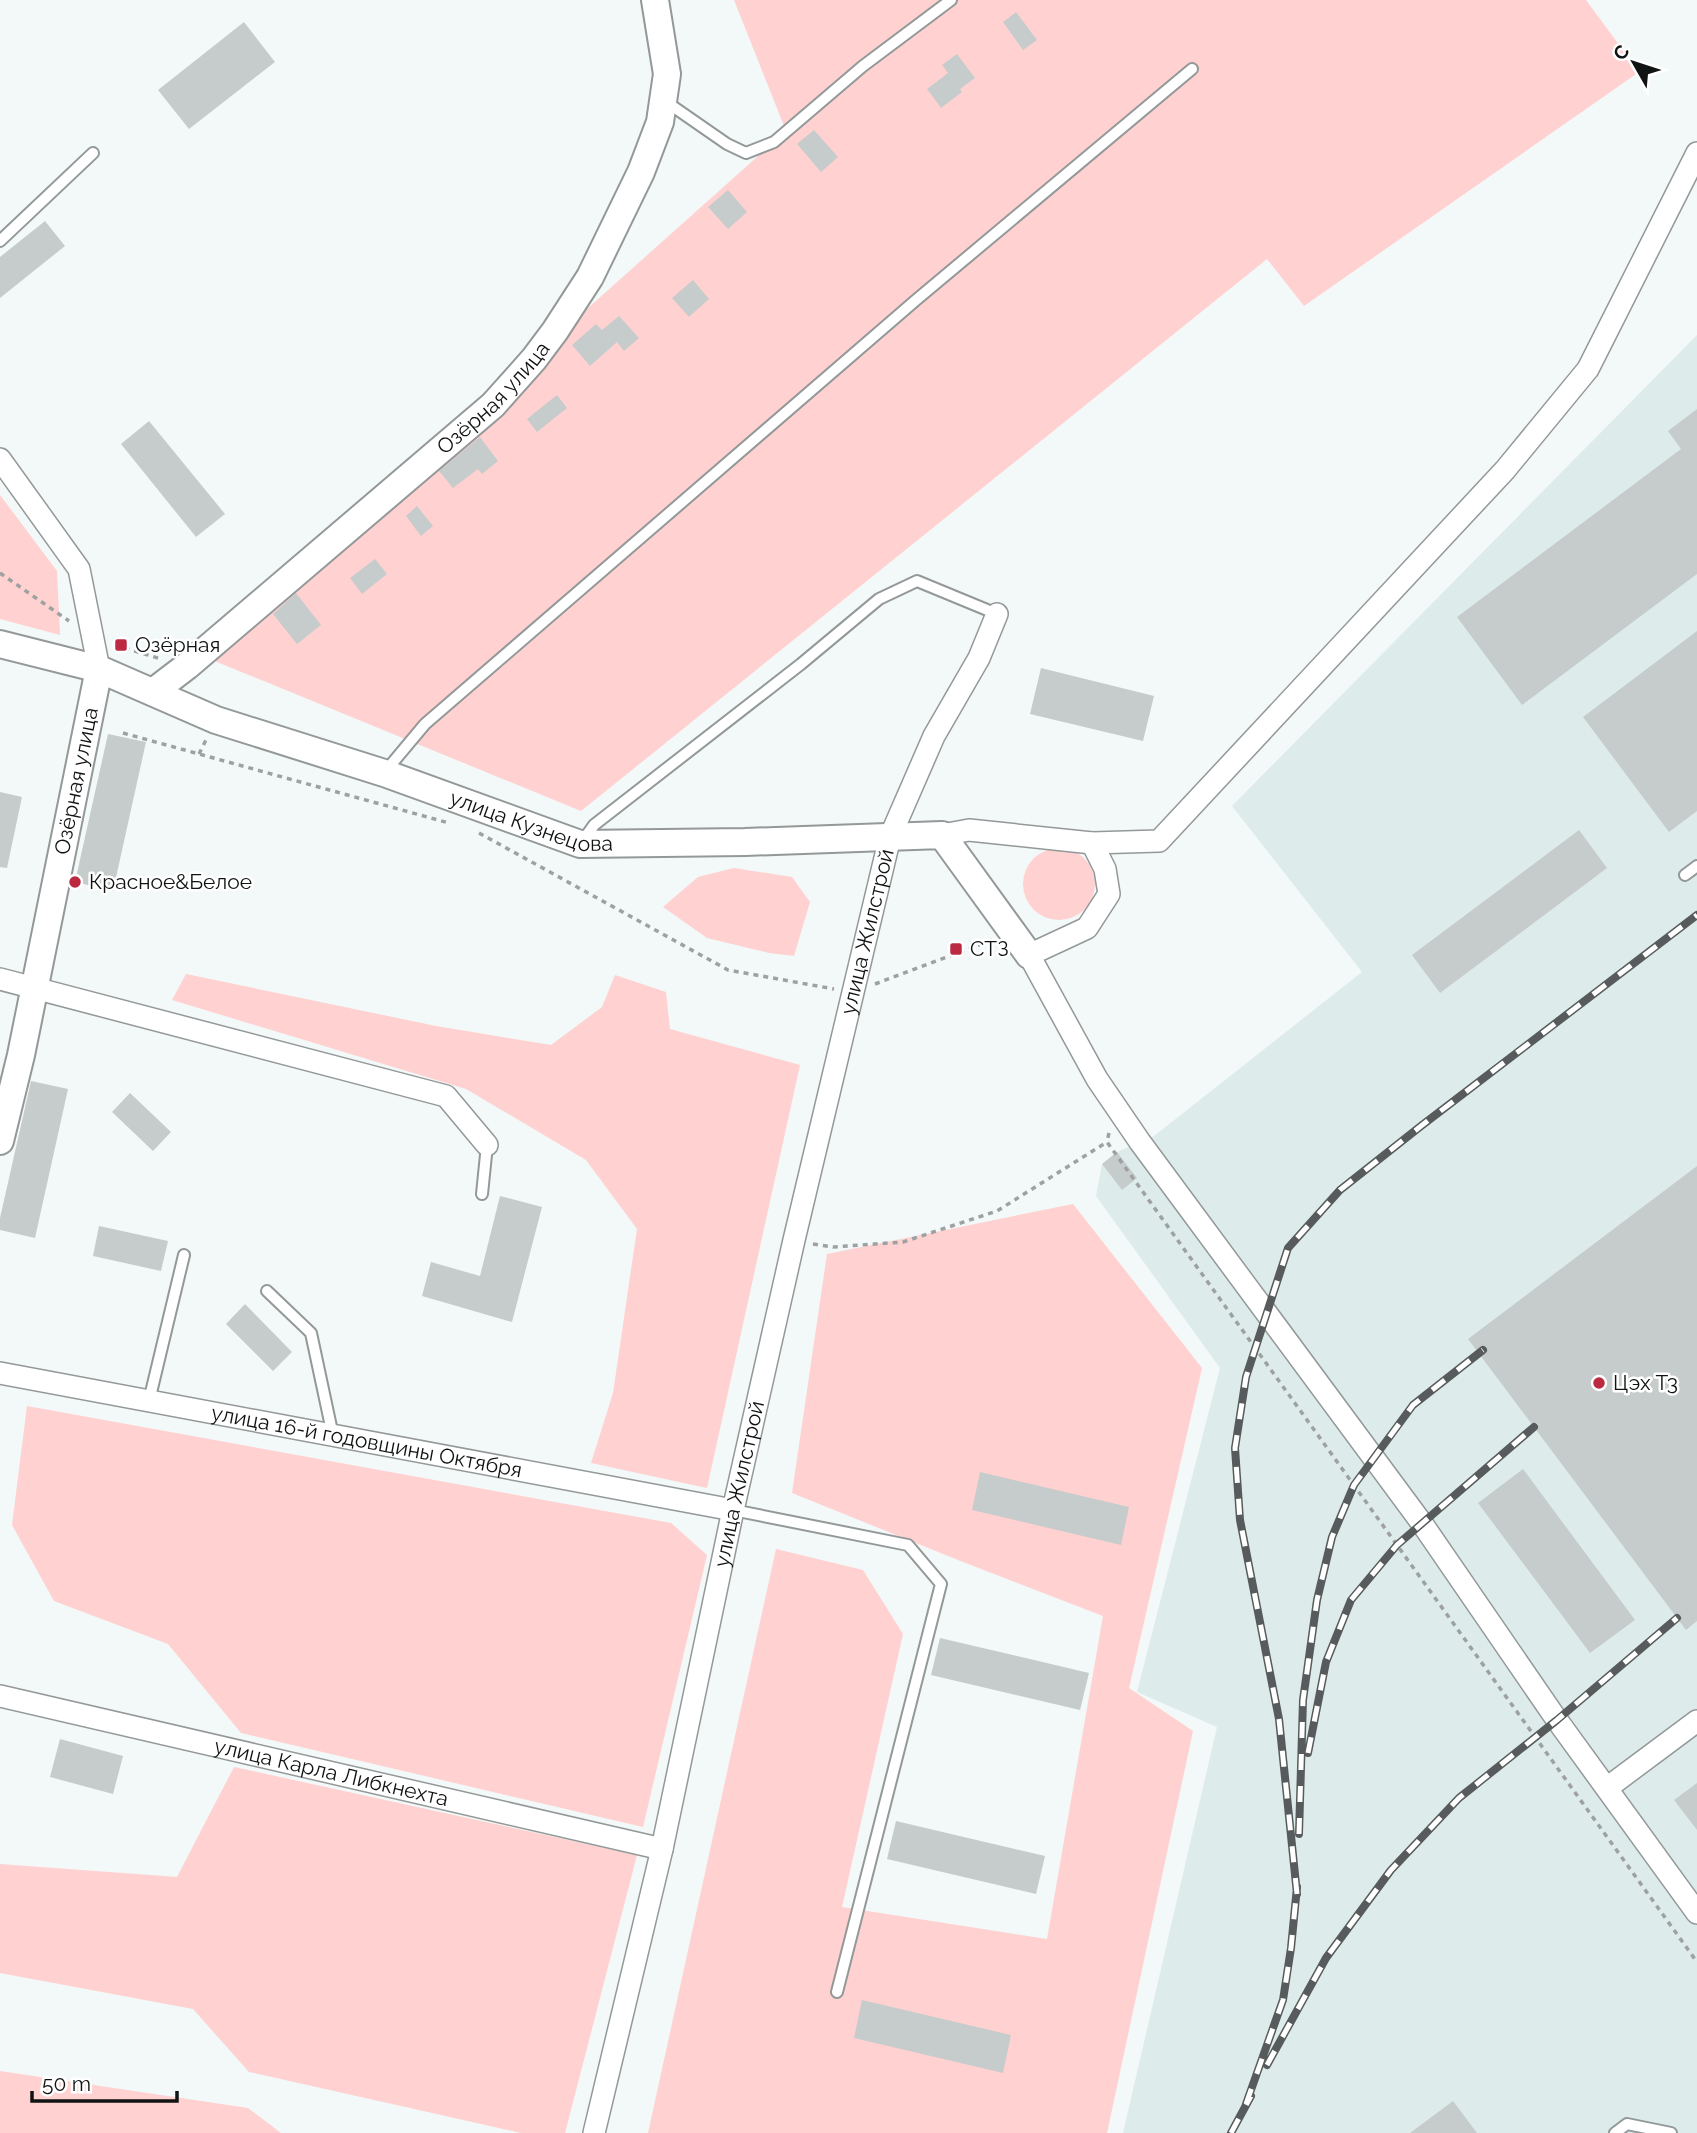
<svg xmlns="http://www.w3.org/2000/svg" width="1697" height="2133" font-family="Raleway,sans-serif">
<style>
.built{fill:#ddeceb}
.green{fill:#ffd1d1}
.building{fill:#c6cccb}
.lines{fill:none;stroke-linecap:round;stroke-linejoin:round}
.service-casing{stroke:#939898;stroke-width:14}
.minor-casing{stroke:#939898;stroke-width:24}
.tertiary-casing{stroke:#939898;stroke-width:30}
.path{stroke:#9da1a1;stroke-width:3.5;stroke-dasharray:5 5;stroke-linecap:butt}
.service{stroke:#fff;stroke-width:10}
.minor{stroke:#fff;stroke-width:21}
.tertiary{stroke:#fff;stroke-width:26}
.rail-casing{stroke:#585b5b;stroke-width:8}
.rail{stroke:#fff;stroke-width:5;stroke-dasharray:16;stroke-linecap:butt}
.poi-dot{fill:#bb2a40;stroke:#fff;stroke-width:2.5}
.labels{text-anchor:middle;stroke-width:5;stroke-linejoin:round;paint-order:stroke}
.street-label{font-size:21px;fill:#111313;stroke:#fff}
.poi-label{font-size:21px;fill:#111313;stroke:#fff;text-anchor:start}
</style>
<rect width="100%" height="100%" fill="#f3f8f8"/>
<path class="built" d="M 1697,335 L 1697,2133 L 1123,2133 L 1217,1727 L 1137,1692 L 1220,1368 L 1096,1196 L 1102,1164 L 1117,1152 L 1154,1136 L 1362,972 L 1232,806 Z"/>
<path class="green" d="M 734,0 L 1586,0 L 1639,72 L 1304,306 L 1267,259 L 581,811 L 200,655 L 786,131 Z
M 0,495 L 57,571 L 60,635 L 0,619 Z
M1023 884a36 36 0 1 1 72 0a36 36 0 1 1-72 0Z
M 734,868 L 792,877 L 810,902 L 794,956 L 769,953 L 707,938 L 663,907 L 698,877 Z
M 186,974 L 436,1026 L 551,1045 L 602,1007 L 615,975 L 666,992 L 670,1029 L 800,1065 L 707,1488 L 591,1463 L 613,1393 L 637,1229 L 586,1160 L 466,1089 L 172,1000 Z
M 1073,1204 L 1202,1368 L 1129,1688 L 1193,1731 L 1107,2133 L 648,2133 L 776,1549 L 863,1570 L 903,1634 L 842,1907 L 1047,1939 L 1103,1616 L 958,1560 L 792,1493 L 827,1254 Z
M 27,1406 L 671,1523 L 707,1555 L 643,1827 L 241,1733 L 168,1644 L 54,1601 L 12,1525 Z
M 234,1767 L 637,1855 L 565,2133 L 521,2133 L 249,2072 L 193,2009 L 0,1973 L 0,1864 L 177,1877 Z
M 0,2071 L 248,2108 L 281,2133 L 0,2133 Z"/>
<path class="building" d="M 1016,12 L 1037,40 L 1023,50 L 1003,22 Z
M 244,22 L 275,62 L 189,129 L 158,90 Z
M 957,54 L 975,78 L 960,89 L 962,92 L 941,108 L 927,89 L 948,73 L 942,65 Z
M 814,130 L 838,157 L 821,172 L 797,144 Z
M 728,190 L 747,212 L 728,229 L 708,207 Z
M 45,221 L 65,246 L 0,298 L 0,257 Z
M 693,280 L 709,299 L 689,317 L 672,298 Z
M 619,316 L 639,338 L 624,351 L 617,342 L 590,366 L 572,345 L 596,324 L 602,330 Z
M 557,395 L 567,408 L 537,432 L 527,419 Z
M 1697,409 L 1697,574 L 1522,705 L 1457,617 L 1681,449 L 1668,431 Z
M 149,421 L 225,514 L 196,537 L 121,444 Z
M 480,437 L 498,461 L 482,474 L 478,469 L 453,488 L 439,471 Z
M 417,506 L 433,526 L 421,536 L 406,516 Z
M 375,559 L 387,574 L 362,594 L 350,578 Z
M 296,593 L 321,625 L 297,644 L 273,614 Z
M 1697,631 L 1697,811 L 1669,832 L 1583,717 Z
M 1041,668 L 1154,696 L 1143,741 L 1030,714 Z
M 108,734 L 146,742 L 113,891 L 75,882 Z
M 0,792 L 22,797 L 7,868 L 0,867 Z
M 1579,830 L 1607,868 L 1440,993 L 1412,955 Z
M 31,1081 L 68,1089 L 35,1238 L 0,1230 L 0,1218 Z
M 130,1093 L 171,1132 L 153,1151 L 112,1112 Z
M 1117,1152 L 1137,1178 L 1122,1190 L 1102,1164 Z
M 1697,1166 L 1697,1621 L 1686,1630 L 1468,1339 Z
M 500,1196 L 542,1207 L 512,1322 L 422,1296 L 431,1262 L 480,1276 Z
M 99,1226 L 168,1241 L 161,1271 L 93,1256 Z
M 245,1304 L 292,1352 L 273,1371 L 226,1324 Z
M 1523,1469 L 1635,1620 L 1590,1653 L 1478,1503 Z
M 980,1472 L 1129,1507 L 1121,1545 L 972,1510 Z
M 940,1638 L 1089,1673 L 1080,1710 L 931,1675 Z
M 60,1739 L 123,1756 L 113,1794 L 50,1777 Z
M 1697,1783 L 1697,1830 L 1674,1800 Z
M 896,1821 L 1045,1856 L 1036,1894 L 887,1859 Z
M 862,2000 L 1011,2035 L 1003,2073 L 854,2038 Z
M 1453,2101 L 1477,2133 L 1410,2133 Z"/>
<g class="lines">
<defs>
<path id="service" d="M 665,101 L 727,144 L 746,153 L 774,142 L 863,66 L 951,0
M 0,241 L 93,153
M 384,773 L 425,724 L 916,300 L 1192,69
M 582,842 L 594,825 L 801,664 L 879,599 L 917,581 L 997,614
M 1685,875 L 1697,866
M 482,1194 L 487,1145 L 485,1142
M 267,1291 L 311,1333 L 333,1436
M 149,1401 L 184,1255
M 733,1510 L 908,1545 L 941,1584 L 837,1992
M 1615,2133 L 1627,2124 L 1671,2133"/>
<g id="minor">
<path d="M 0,459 L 79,569 L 99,669"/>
<path d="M 942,835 L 969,830 L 1092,843 L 1159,841 L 1505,470 L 1588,369 L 1697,153"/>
<path d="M 1092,843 L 1105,869 L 1109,894 L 1087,928 L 1029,955 L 1097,1079 L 1140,1142 L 1421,1522 L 1557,1720 L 1697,1913"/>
<path d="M 0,979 L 446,1096 L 487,1145"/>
<path id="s1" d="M 0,1373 L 733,1510"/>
<path id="s2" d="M 0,1696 L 662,1849"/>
<path d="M 1607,1788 L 1697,1721"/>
<path id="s3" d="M 594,2133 L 662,1849 L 733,1510 L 794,1240 L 890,837 L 934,736 L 979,658 L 997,614"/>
</g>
<g id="tertiary">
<path id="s4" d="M 0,644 L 99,669 L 216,720 L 384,773 L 580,844 L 745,842 L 942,835 L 1029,955"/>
<path id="s5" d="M 153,692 L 187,666 L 493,405 L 534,359 L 555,331 L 590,277 L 641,172 L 660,122 L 667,74 L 655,0"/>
<path id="s6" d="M 0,1141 L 21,1055 L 99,669"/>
</g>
</defs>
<use href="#service" class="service-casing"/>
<use href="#minor" class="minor-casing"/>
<use href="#tertiary" class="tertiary-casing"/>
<path class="path" d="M 0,573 L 69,621
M 115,645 L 161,659
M 123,733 L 449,823
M 199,754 L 206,740
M 479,833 L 728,970 L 834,989
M 875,984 L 992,940
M 1109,1133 L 1107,1142 L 1697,1962
M 813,1244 L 833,1247 L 903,1242 L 997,1211 L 1107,1142"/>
<use href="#service" class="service"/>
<use href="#minor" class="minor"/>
<use href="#tertiary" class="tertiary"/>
<defs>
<path id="rail" d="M 1308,1753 L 1326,1662 L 1351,1600 L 1397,1545 L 1534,1427
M 1299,1834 L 1303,1700 L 1317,1600 L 1332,1537 L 1354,1485 L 1413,1405 L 1483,1350
M 1297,1894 L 1279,1719 L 1240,1520 L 1235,1448 L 1246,1377 L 1288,1248 L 1340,1190 L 1421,1126 L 1697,915
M 1267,2065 L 1326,1958 L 1391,1870 L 1459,1798 L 1557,1720 L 1677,1618
M 1246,2104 L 1283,2000 L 1291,1948 L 1297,1887
M 1231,2133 L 1251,2096"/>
</defs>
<use href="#rail" class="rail-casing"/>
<use href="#rail" class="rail"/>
</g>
<g class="poi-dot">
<rect x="114" y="638" width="14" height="14" rx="3.5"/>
<circle cx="75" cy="882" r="7"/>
<rect x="949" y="942" width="14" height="14" rx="3.5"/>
<circle cx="1599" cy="1383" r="7"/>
</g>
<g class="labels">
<g class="street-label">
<text dy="7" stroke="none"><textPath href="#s5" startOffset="450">Озёрная улица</textPath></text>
<text dy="7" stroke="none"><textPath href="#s6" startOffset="368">Озёрная улица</textPath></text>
<text dy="7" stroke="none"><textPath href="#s4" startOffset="562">улица Кузнецова</textPath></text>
<text dy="7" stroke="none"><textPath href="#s3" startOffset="1232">улица Жилстрой</textPath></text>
<text dy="7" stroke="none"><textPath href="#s1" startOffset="373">улица 16-й годовщины Октября</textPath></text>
<text dy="7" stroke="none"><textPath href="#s3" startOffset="665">улица Жилстрой</textPath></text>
<text dy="7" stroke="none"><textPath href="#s2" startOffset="340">улица Карла Либкнехта</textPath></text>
</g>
<g class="poi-label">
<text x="135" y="652">Озёрная</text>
<text x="89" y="889">Красное&amp;Белое</text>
<text x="970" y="956">СТЗ</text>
<text x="1613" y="1390">Цэх Т3</text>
</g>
</g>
<g transform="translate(1634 63) rotate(309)" stroke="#ffffff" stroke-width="5" paint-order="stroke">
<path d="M0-5L12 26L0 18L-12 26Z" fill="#111313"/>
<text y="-10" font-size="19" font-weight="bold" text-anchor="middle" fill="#111313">С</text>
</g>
<path d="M32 2091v10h145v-10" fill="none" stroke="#111313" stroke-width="3.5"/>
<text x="42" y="2091" font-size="21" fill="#111313" stroke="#ffffff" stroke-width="5" paint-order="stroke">50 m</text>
</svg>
